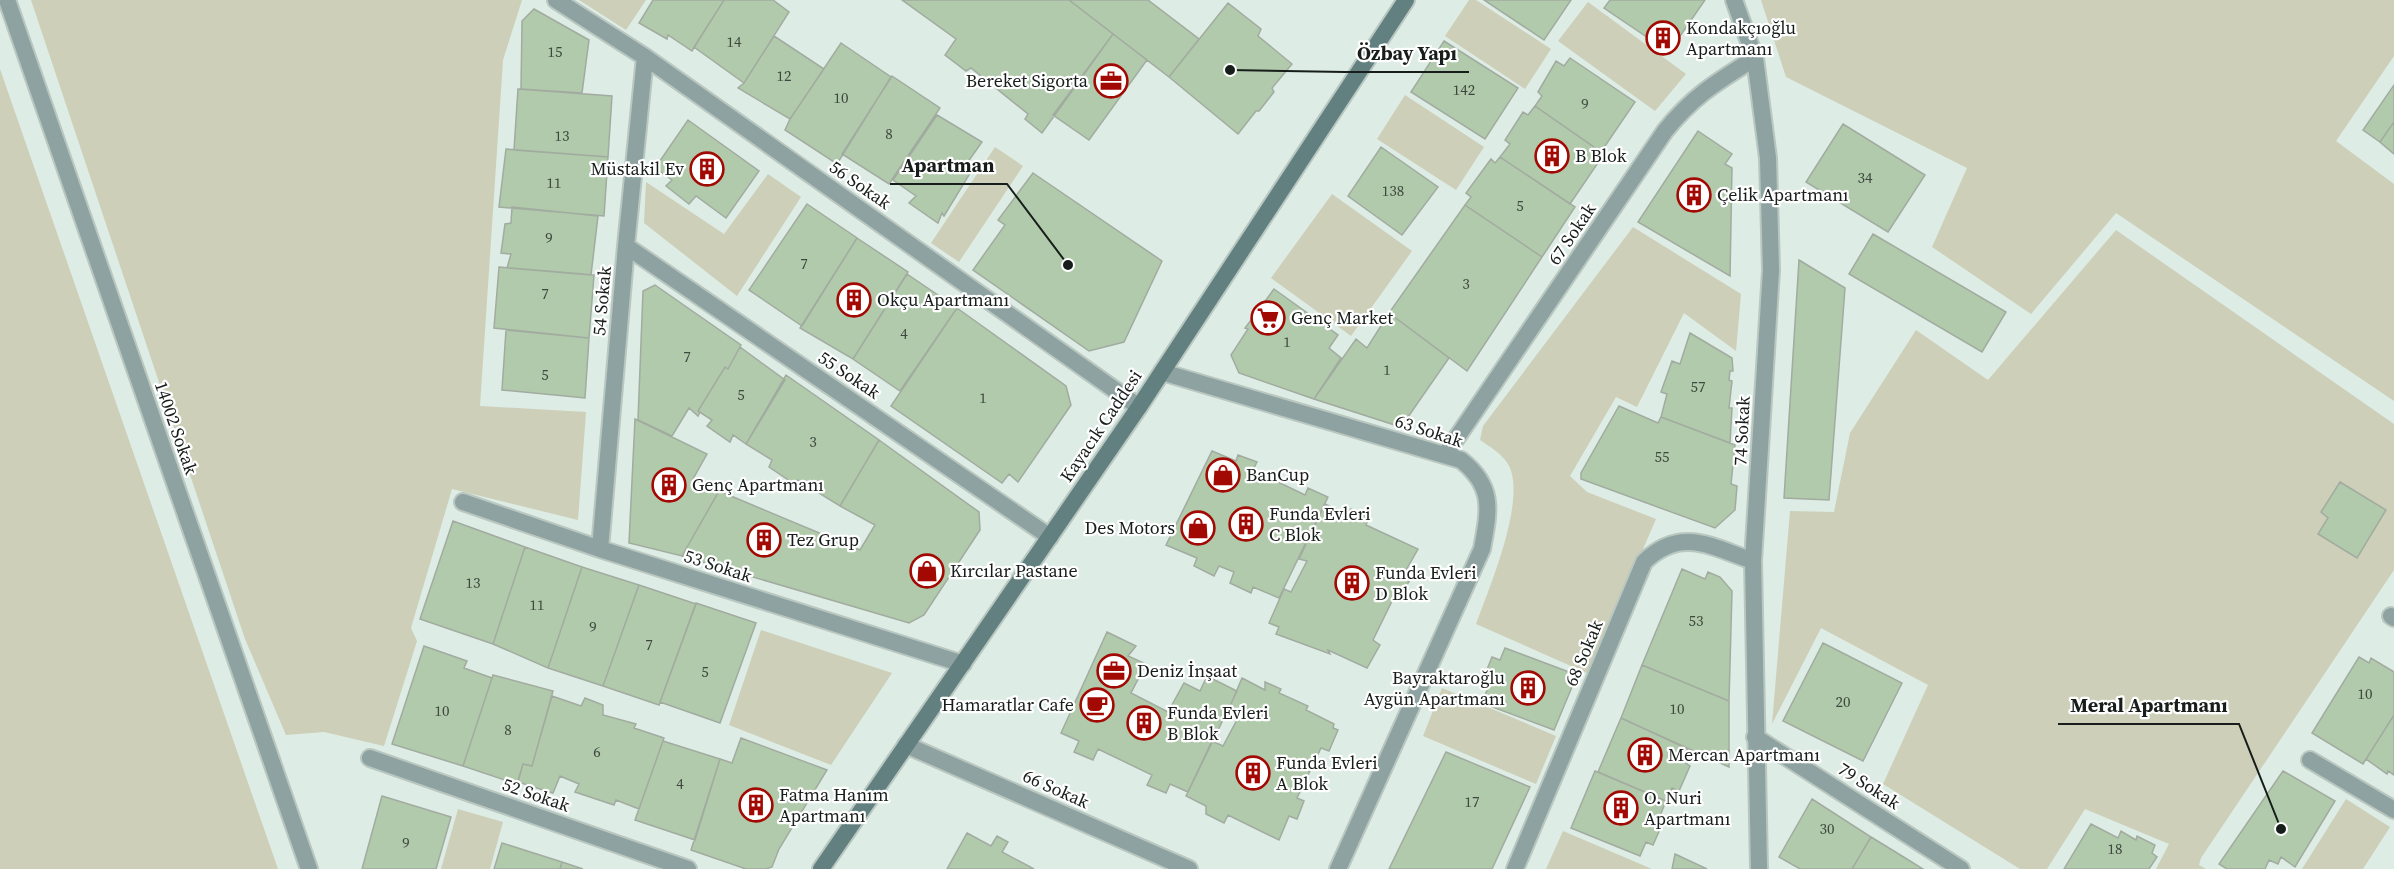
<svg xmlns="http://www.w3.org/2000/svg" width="2394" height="869" font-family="'Source Serif 4',serif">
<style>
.green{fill:#cdcfb8}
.building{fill:#b1caab;stroke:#a2aba0;stroke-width:1.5}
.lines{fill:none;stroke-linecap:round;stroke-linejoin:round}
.service-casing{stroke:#b9c7c0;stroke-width:20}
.minor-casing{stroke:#b9c7c0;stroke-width:20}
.secondary-casing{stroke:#b9c7c0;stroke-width:20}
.service{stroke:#8da2a1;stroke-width:16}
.minor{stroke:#8da2a1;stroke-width:16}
.secondary{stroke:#61807f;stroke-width:16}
.labels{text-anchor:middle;stroke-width:4.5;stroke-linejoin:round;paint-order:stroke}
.number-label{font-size:15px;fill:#3e483e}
.poi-label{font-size:18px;fill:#171d1a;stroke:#fff;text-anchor:start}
.street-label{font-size:18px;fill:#171d1a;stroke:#fff}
.leader{fill:none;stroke:#171d1a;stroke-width:2}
.callout-dot{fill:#171d1a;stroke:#fff;stroke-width:2}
.callout-label{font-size:20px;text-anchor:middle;font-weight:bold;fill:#171d1a;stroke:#fff;stroke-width:4.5;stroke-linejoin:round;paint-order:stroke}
</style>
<rect width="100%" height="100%" fill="#ddece5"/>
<path class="green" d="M 31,0 L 522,0 L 503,60 L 480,406 L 586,412 L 578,520 L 452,489 L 411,628 L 417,641 L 384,746 L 324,732 L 286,735 L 245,639 Z
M 579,0 L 646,0 L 626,30 Z
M 1469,0 L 1476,0 L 1551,49 L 1525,89 L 1445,36 Z
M 1761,0 L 2394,0 L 2394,56 L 2336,141 L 2394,184 L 2394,401 L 2116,213 L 2031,314 L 1932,247 L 1967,168 L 1786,77 Z
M 1588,2 L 1686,74 L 1655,111 L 1558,41 Z
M 0,69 L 278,869 L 0,869 Z
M 1405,95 L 1484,147 L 1456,190 L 1377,139 Z
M 995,147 L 1023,166 L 959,262 L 931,243 Z
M 768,174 L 801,197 L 737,296 L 644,223 L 646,182 L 724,234 Z
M 1332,194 L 1412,251 L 1351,336 L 1271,278 Z
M 1633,227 L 1741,294 L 1736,351 L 1684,313 L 1637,407 L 1616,397 L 1570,476 L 1587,492 L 1656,519 L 1589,674 L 1476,624 C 1489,589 1528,497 1508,464 C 1502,454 1489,446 1480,440 L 1483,426 Z
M 2116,230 L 2394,424 L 2394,570 L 2201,858 L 2199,865 L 2206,869 L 2156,869 L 2169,844 L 2085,809 L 2047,869 L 2020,869 L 1883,784 L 1928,685 L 1821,628 L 1772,724 L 1790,511 L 1834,512 L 1850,433 L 1916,330 L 1988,380 Z
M 761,630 L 892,673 L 831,765 L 729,725 Z
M 1442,688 L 1556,736 L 1536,784 L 1423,736 Z
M 2346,799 L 2390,827 L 2363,869 L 2302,869 Z
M 458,809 L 503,822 L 490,869 L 441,869 Z
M 1563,831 L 1652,869 L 1546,869 Z"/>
<path class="building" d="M 653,0 L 724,0 L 692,51 L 668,35 L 667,39 L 639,23 Z
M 724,0 L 773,0 L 789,12 L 744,83 L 694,47 Z
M 902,0 L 1069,0 L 1113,34 L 1042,133 L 1025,119 L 1028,114 L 971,68 L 966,71 L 945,55 L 956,39 Z
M 1069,0 L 1148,0 L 1199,39 L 1169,77 Z
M 1484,0 L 1571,0 L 1544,40 Z
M 1610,0 L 1705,0 L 1669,52 L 1604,8 Z
M 1228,3 L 1261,29 L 1258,36 L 1292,64 L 1272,88 L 1274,92 L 1259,111 L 1256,111 L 1238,134 L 1169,77 Z
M 534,9 L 589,40 L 582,93 L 521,89 L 522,21 Z
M 1113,34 L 1147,60 L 1089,140 L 1053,115 Z
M 774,36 L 824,69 L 790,119 L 738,88 L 744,83 Z
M 1444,41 L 1518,88 L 1485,139 L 1411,92 Z
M 841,43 L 891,77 L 837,164 L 785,130 L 790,119 Z
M 1570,58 L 1635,102 L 1601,152 L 1535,106 L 1542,96 L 1538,92 L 1556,61 L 1564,66 Z
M 892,76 L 940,108 L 889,184 L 842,154 Z
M 2394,85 L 2394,122 L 2380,142 L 2363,130 Z
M 518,89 L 612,96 L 608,157 L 514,150 Z
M 1535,106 L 1604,154 L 1570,204 L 1500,157 L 1510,144 L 1505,140 L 1523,112 L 1528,115 Z
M 937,115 L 982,142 L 965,166 L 972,170 L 944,216 L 942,213 L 938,223 L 909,203 L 916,196 L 893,180 Z
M 688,120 L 759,171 L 726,218 L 696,196 L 689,204 L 666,186 L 672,180 L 655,168 Z
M 2394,122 L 2394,154 L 2380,142 Z
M 1843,124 L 1925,175 L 1888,232 L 1806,182 Z
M 1698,131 L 1732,154 L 1725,164 L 1732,168 L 1730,276 L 1638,222 Z
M 1381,147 L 1438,187 L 1402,235 L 1348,196 Z
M 506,149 L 608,157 L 604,216 L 499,207 Z
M 1500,157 L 1575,207 L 1542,257 L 1465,205 L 1471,197 L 1466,193 L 1491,159 L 1495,163 Z
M 1033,173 L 1162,261 L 1124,342 L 1089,351 L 973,270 L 1005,225 L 998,220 Z
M 807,204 L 857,238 L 802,326 L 749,290 Z
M 1465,205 L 1542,257 L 1467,371 L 1389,313 Z
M 512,207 L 598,216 L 591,275 L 507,268 L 511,254 L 501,253 L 505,224 L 511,223 Z
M 1873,234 L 2006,312 L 1982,352 L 1849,274 Z
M 857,238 L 908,272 L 853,359 L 800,328 Z
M 1799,260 L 1845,288 L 1829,500 L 1784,498 Z
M 499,267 L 594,275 L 589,338 L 494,328 Z
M 907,274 L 957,308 L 900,391 L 853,359 Z
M 655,285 L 741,345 L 728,369 L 725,367 L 698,411 L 700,412 L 698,416 L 689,408 L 672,436 L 638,420 L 643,291 Z
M 1274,289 L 1338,335 L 1329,348 L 1341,358 L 1314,399 L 1239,373 L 1231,355 L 1248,329 L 1245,328 Z
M 957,308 L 1066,386 L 1071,405 L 1018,482 L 1009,474 L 1002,483 L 891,406 Z
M 1389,313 L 1449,358 L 1401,427 L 1314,399 L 1356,339 L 1367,348 Z
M 506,330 L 589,338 L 585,398 L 502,390 Z
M 1690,333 L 1732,358 L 1733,371 L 1730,371 L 1729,380 L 1732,381 L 1729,408 L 1732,408 L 1730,443 L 1661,417 L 1667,394 L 1661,392 L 1672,361 L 1680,364 Z
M 740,347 L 785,380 L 746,444 L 733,435 L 730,442 L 707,426 L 712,420 L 698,411 L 725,367 L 728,369 Z
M 786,375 L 879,440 L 840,506 L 798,480 L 796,485 L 769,467 L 772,460 L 746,444 Z
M 1619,406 L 1658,423 L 1661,417 L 1735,445 L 1731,484 L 1737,486 L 1735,510 L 1715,528 L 1581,479 L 1581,473 Z
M 635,419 L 707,454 L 693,479 L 719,491 L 682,556 L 629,543 Z
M 879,440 L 979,512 L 980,530 L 924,615 L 909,623 L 682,556 L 719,491 L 860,550 L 875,525 L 840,506 Z
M 1212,451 L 1236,461 L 1238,455 L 1257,462 L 1253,470 L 1305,495 L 1308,488 L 1328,497 L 1279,598 L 1253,587 L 1251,593 L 1230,583 L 1234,572 L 1219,566 L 1214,576 L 1194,566 L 1197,558 L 1166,545 Z
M 2340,482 L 2386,510 L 2357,558 L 2318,534 L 2328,518 L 2321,512 Z
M 1325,504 L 1346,514 L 1351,509 L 1369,518 L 1366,525 L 1418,549 L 1405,572 L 1412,577 L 1403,591 L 1398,589 L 1373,640 L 1380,645 L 1367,668 L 1328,650 L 1330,654 L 1276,634 L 1279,627 L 1269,623 L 1284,589 L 1291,592 L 1307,561 L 1299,559 Z
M 453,521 L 525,547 L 493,644 L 420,619 Z
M 525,547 L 582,567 L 548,668 L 493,644 Z
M 582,567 L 639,585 L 603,686 L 548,668 Z
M 1682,569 L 1705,579 L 1708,572 L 1720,577 L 1732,591 L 1729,701 L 1642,665 Z
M 639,585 L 696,604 L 659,705 L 603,686 Z
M 696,603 L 756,623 L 720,723 L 660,702 Z
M 1107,632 L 1136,646 L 1128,656 L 1146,664 L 1131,693 L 1168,712 L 1184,683 L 1200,691 L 1207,676 L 1237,691 L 1188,792 L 1170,784 L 1166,793 L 1147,785 L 1152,775 L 1098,749 L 1093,760 L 1074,752 L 1079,741 L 1061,733 Z
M 1823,643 L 1902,683 L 1863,761 L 1783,721 Z
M 424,646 L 467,661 L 464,668 L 492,678 L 463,766 L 392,744 Z
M 1505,648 L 1577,675 L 1554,730 L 1482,703 L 1487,690 L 1480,686 L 1486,672 L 1492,657 L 1500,660 Z
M 2359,657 L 2369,663 L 2371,658 L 2394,672 L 2394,715 L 2363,764 L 2312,733 Z
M 1642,665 L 1729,701 L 1729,767 L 1621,718 Z
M 493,675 L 553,691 L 532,766 L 523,764 L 517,784 L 463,766 Z
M 1242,678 L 1265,690 L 1265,682 L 1281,689 L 1279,693 L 1308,706 L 1306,710 L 1334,724 L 1333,728 L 1338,730 L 1329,751 L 1321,748 L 1297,798 L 1304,801 L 1297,819 L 1289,816 L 1279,840 L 1228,815 L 1224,823 L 1206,814 L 1206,806 L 1186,796 L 1212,741 L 1223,746 L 1239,716 L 1228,711 Z
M 552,696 L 581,706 L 585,698 L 603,705 L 603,715 L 636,724 L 634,728 L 664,738 L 639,809 L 616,800 L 614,805 L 575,792 L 579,784 L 560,776 L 553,793 L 518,782 L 523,764 L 532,766 Z
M 2394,715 L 2394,775 L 2388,771 L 2387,774 L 2366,759 Z
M 1621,718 L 1688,749 L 1683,761 L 1690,766 L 1679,791 L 1672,788 L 1666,801 L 1598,772 Z
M 741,738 L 827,770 L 779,849 L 772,867 L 766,869 L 746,869 L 691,850 L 720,759 L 732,763 Z
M 663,741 L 720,759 L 695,840 L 635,820 Z
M 1446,752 L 1530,787 L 1492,869 L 1389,869 Z
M 1595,771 L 1666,801 L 1660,816 L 1665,818 L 1653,845 L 1646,842 L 1640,856 L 1571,828 Z
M 2283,771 L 2335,801 L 2295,867 L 2281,857 L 2278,864 L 2269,860 L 2265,869 L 2227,869 L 2219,864 Z
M 382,796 L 451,817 L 436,869 L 362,869 Z
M 1812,799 L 1871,837 L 1852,869 L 1800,869 L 1779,857 Z
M 2091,824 L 2118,838 L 2121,831 L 2136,840 L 2137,836 L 2155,845 L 2152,853 L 2157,857 L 2149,869 L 2064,869 Z
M 967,833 L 991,846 L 997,836 L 1008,842 L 1002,852 L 1034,869 L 947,869 Z
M 1871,837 L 1902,856 L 1923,869 L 1852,869 Z
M 502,843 L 562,862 L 560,869 L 494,869 Z
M 1675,854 L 1707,869 L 1672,869 Z
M 562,862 L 583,869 L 560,869 Z"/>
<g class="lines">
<defs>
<path id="service" d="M 556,0 L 645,57 L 1139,407
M 626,246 L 1050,537
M 1162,372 L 1461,460 C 1495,487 1489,511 1482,549 L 1338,869
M 1445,455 L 1665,131 C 1694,95 1717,82 1755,58
M 463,502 L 600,549 L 963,664
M 600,549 L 626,246 L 645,57
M 2391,616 L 2394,618
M 1755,737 L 1961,869
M 906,745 L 1189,869
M 370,758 L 688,869
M 2310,760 L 2394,810
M 1515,869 L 1644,562 C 1681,526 1712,547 1753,561"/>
<path id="minor" d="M 7,0 L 309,869
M 1734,0 L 1755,58 L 1768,158 L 1771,270 L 1753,561 L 1759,869"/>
<path id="secondary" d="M 821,869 L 1139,407 L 1406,0"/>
</defs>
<use href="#service" class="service-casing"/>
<use href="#minor" class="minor-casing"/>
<use href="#secondary" class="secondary-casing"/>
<use href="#service" class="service"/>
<use href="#minor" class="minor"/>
<use href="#secondary" class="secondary"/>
</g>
<defs>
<symbol id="building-ring" viewBox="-11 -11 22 22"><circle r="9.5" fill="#fff" stroke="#a20903" stroke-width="1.5"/><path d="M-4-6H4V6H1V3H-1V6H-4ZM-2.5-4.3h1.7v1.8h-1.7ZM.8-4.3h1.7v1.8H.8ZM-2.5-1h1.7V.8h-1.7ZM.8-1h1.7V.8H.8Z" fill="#a20903"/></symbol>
<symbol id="office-ring" viewBox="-11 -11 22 22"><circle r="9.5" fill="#fff" stroke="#a20903" stroke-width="1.5"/><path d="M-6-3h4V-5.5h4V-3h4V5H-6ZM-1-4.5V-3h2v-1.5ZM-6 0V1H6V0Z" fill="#a20903"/></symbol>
<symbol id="supermarket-ring" viewBox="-11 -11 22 22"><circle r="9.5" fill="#fff" stroke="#a20903" stroke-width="1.5"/><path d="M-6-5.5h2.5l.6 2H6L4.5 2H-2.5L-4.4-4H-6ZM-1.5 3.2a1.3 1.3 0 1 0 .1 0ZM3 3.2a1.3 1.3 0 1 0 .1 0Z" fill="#a20903"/></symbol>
<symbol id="shop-ring" viewBox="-11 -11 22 22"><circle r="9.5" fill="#fff" stroke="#a20903" stroke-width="1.5"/><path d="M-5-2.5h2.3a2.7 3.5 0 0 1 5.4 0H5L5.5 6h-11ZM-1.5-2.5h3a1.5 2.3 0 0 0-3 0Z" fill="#a20903"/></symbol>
<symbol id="cafe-ring" viewBox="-11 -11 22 22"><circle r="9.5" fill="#fff" stroke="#a20903" stroke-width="1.5"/><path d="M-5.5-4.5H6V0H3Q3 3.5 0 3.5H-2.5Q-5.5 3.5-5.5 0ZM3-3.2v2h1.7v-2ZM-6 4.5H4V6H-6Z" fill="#a20903"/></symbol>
</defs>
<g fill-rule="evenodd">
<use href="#building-ring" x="1644" y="19" width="38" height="38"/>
<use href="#office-ring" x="1092" y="62" width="38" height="38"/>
<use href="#building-ring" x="1533" y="137" width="38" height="38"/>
<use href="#building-ring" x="688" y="150" width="38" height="38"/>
<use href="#building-ring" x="1675" y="176" width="38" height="38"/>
<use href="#building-ring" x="835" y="281" width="38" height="38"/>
<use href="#supermarket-ring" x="1249" y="299" width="38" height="38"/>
<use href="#shop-ring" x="1204" y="456" width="38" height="38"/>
<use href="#building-ring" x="650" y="466" width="38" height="38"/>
<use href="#building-ring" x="1227" y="505" width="38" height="38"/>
<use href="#shop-ring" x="1179" y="509" width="38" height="38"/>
<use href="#building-ring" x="745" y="521" width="38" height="38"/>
<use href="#shop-ring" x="908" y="552" width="38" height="38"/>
<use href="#building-ring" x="1333" y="564" width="38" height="38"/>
<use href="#office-ring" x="1095" y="652" width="38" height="38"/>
<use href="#building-ring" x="1509" y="669" width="38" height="38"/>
<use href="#cafe-ring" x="1078" y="686" width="38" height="38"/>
<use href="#building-ring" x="1125" y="704" width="38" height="38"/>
<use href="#building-ring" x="1626" y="736" width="38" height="38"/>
<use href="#building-ring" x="1234" y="754" width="38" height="38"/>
<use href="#building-ring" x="737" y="786" width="38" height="38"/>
<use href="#building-ring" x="1602" y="789" width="38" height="38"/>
</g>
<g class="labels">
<g class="number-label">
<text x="734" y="47">14</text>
<text x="555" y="57">15</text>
<text x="784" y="81">12</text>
<text x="1464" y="95">142</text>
<text x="841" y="103">10</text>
<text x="1585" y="109">9</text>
<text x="889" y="139">8</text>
<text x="562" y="141">13</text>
<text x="1865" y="183">34</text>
<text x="554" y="188">11</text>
<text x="1393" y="196">138</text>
<text x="1520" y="211">5</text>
<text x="549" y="243">9</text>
<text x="804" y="269">7</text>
<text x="1466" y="289">3</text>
<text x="545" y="299">7</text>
<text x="904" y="339">4</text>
<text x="1287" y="347">1</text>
<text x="687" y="362">7</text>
<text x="1387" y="375">1</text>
<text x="545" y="380">5</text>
<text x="1698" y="392">57</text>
<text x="741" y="400">5</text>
<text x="983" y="403">1</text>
<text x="813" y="447">3</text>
<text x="1662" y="462">55</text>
<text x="473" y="588">13</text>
<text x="537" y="610">11</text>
<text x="1696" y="626">53</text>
<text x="593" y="632">9</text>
<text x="649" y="650">7</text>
<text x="705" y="677">5</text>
<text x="2365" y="699">10</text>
<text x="1843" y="707">20</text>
<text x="1677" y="714">10</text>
<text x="442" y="716">10</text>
<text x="508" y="735">8</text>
<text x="597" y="757">6</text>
<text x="680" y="789">4</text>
<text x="1472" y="807">17</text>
<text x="1827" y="834">30</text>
<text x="406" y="848">9</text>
<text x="2115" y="854">18</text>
</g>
<g class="poi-label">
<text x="1686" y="34">Kondakçıoğlu<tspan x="1686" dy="21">Apartmanı</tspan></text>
<text x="1088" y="87" text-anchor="end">Bereket Sigorta</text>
<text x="1575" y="162">B Blok</text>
<text x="684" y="175" text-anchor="end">Müstakil Ev</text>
<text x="1717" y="201">Çelik Apartmanı</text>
<text x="877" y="306">Okçu Apartmanı</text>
<text x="1291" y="324">Genç Market</text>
<text x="1246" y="481">BanCup</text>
<text x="692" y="491">Genç Apartmanı</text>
<text x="1269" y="520">Funda Evleri<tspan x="1269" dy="21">C Blok</tspan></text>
<text x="1175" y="534" text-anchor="end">Des Motors</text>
<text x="787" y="546">Tez Grup</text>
<text x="950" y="577">Kırcılar Pastane</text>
<text x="1375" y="579">Funda Evleri<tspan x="1375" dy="21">D Blok</tspan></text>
<text x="1137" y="677">Deniz İnşaat</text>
<text x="1505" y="684" text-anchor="end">Bayraktaroğlu<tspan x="1505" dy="21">Aygün Apartmanı</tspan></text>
<text x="1074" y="711" text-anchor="end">Hamaratlar Cafe</text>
<text x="1167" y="719">Funda Evleri<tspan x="1167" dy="21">B Blok</tspan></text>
<text x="1668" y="761">Mercan Apartmanı</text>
<text x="1276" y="769">Funda Evleri<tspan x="1276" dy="21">A Blok</tspan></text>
<text x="779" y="801">Fatma Hanım<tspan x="779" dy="21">Apartmanı</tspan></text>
<text x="1644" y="804">O. Nuri<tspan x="1644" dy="21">Apartmanı</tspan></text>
</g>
<g class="street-label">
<text transform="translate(860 185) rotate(35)" y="6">56 Sokak</text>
<text transform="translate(1572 234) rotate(-56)" y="6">67 Sokak</text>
<text transform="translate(602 301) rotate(-85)" y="6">54 Sokak</text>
<text transform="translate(849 375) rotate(34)" y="6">55 Sokak</text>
<text transform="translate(1101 426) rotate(-56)" y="6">Kayacık Caddesi</text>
<text transform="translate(176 428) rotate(71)" y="6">14002 Sokak</text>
<text transform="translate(1429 431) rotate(18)" y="6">63 Sokak</text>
<text transform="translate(1742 431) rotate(-87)" y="6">74 Sokak</text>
<text transform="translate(718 566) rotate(18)" y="6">53 Sokak</text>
<text transform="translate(1584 653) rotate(-67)" y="6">68 Sokak</text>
<text transform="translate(1869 786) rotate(33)" y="6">79 Sokak</text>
<text transform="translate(1056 789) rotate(24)" y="6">66 Sokak</text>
<text transform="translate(536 795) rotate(19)" y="6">52 Sokak</text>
</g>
</g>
<path class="leader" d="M1230 70L1345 72H1469M1068 265L1007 184H890M2281 829L2239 724H2058"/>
<g class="callout-dot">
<circle cx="1230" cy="70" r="6"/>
<circle cx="1068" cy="265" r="6"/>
<circle cx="2281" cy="829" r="6"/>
</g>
<g class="callout-label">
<text x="1407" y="60">Özbay Yapı</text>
<text x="948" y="172">Apartman</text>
<text x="2149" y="712">Meral Apartmanı</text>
</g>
</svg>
